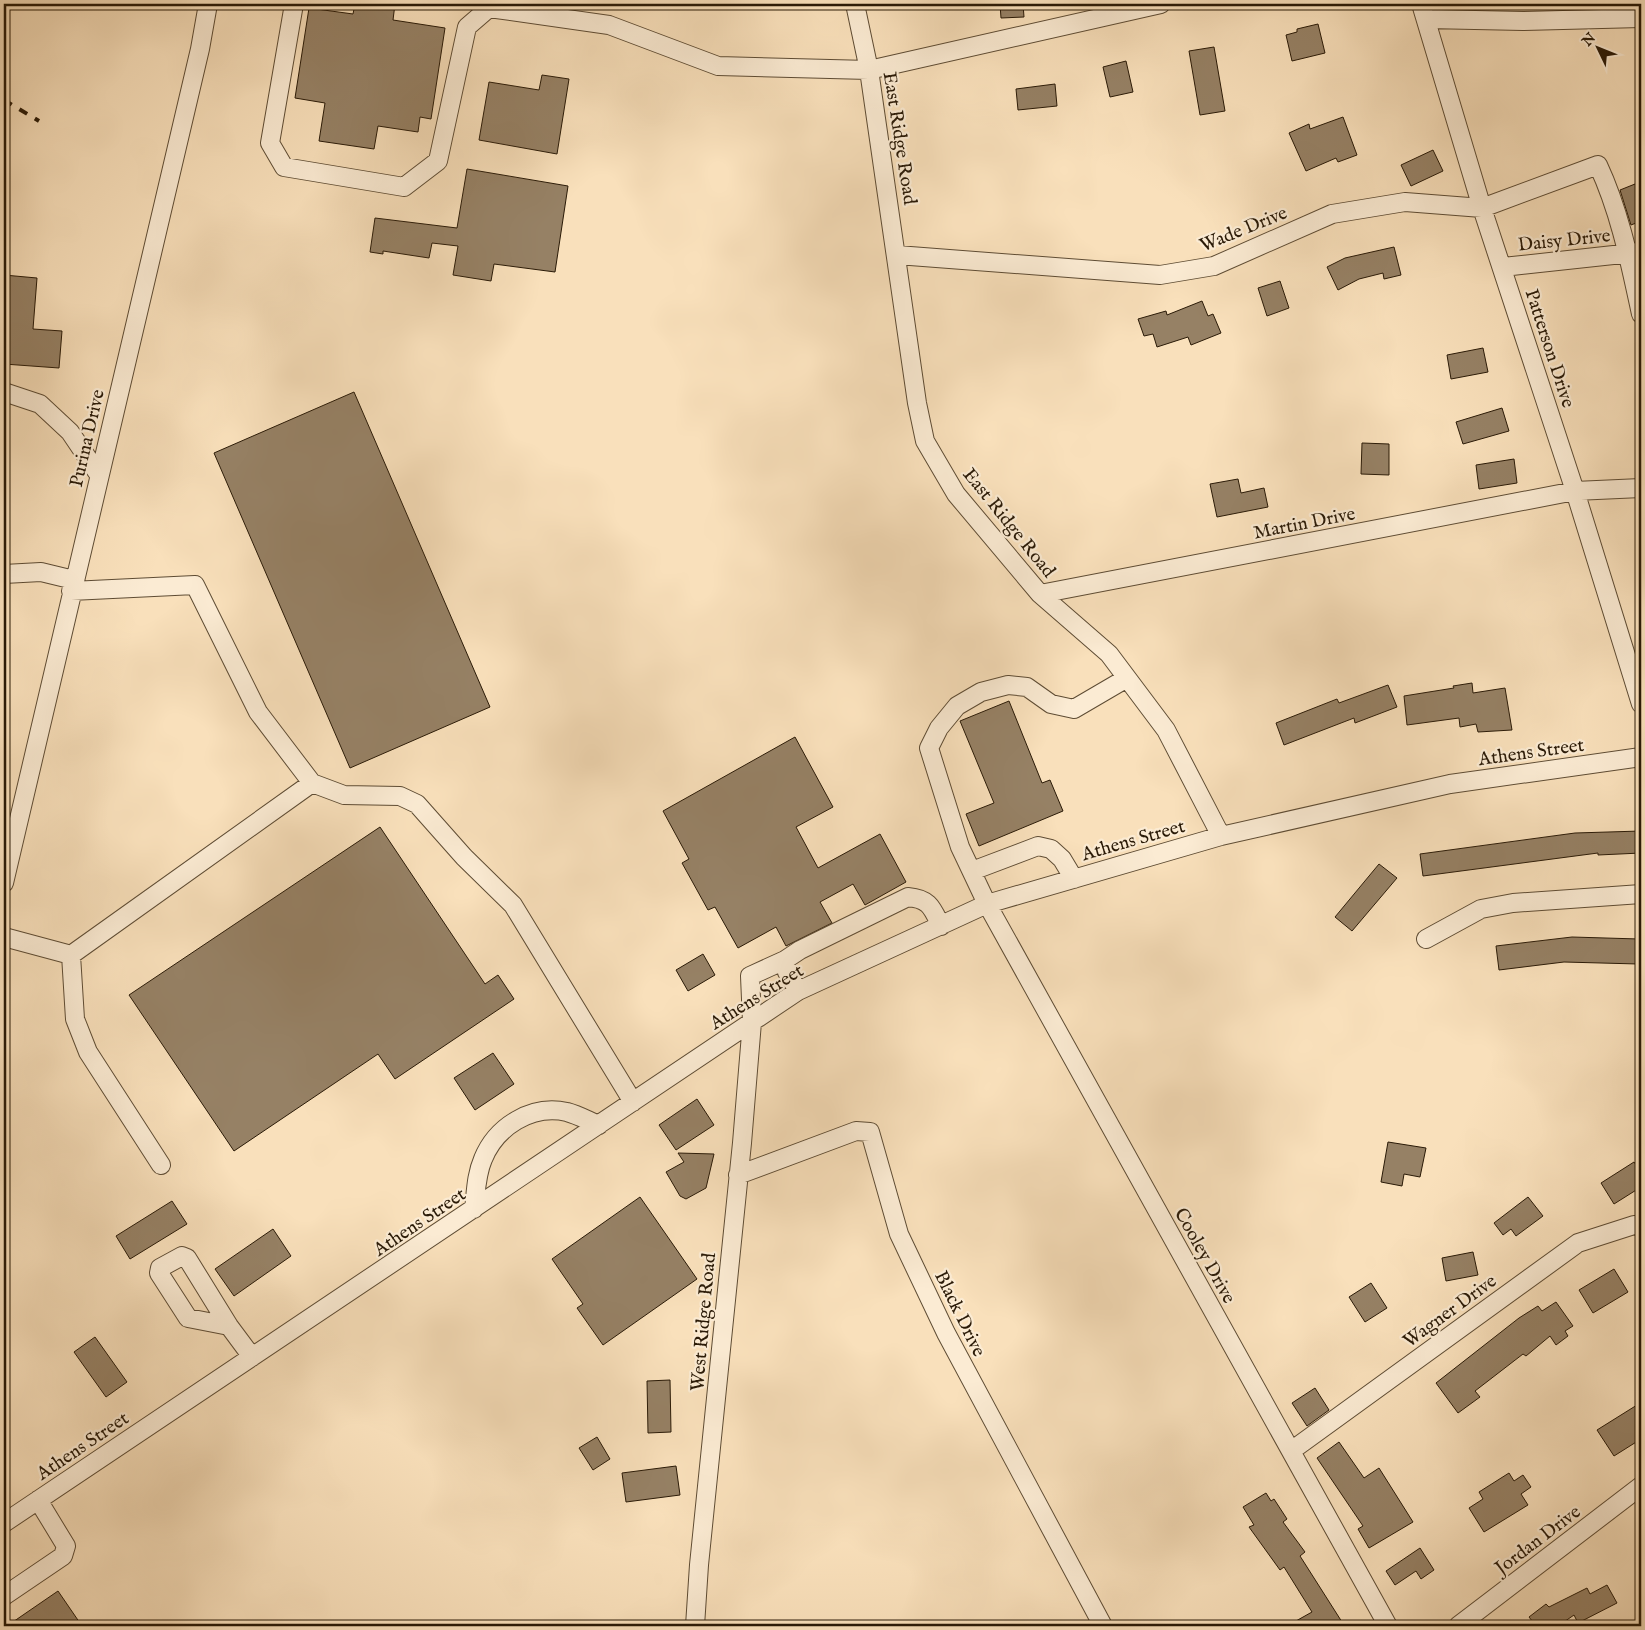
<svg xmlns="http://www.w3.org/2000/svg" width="1645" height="1630" font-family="'IM FELL English',serif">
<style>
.building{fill:#968165;stroke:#2a1a07}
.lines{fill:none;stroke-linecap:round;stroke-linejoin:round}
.minor-casing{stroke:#5e4c34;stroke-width:20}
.minor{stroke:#fbebd3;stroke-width:18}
.rail{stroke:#2a1a07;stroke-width:4;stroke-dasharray:9 9;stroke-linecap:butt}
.labels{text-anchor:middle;stroke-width:4.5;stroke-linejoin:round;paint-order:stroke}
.street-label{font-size:19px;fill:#2a1a07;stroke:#fbebd3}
</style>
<rect width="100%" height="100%" fill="#f9e0bb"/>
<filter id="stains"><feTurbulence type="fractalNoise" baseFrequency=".004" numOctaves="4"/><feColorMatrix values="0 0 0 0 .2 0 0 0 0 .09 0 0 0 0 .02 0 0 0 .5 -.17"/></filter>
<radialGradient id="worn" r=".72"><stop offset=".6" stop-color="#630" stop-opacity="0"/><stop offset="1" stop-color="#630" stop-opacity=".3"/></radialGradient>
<path class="building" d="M 355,4 L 395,4 L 393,20 L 445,28 L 431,119 L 420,117 L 418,132 L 378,126 L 374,149 L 319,141 L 325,103 L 295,98 L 309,8 L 353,14 Z
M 1000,4 L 1023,4 L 1024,17 L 1001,18 Z
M 1318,24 L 1325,53 L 1292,61 L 1286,35 L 1297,32 L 1297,29 Z
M 1214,47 L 1225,111 L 1200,115 L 1189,51 Z
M 1126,61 L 1133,92 L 1110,97 L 1103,67 Z
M 542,75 L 569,79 L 557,154 L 479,140 L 489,82 L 539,90 Z
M 1055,84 L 1057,106 L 1018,110 L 1016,89 Z
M 1343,117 L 1357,155 L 1338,162 L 1336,158 L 1306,171 L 1289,133 L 1309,124 L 1310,129 Z
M 1433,150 L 1443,171 L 1411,186 L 1401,165 Z
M 467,169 L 568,186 L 555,272 L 494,264 L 491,281 L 453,275 L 458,246 L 432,243 L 429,258 L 383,251 L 383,254 L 370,252 L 375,218 L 457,228 Z
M 1635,184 L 1641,198 L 1641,221 L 1631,225 L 1620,190 Z
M 1394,247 L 1401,275 L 1384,279 L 1383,273 L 1359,279 L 1338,290 L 1327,267 L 1345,258 Z
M 4,275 L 37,278 L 33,329 L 62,331 L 59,368 L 4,364 Z
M 1280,281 L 1289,308 L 1267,316 L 1258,288 Z
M 1202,301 L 1208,316 L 1213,314 L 1221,333 L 1191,345 L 1188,337 L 1157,347 L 1153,334 L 1144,336 L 1138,319 L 1166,311 L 1167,315 Z
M 1483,348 L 1488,372 L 1451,379 L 1447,355 Z
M 354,392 L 490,707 L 350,768 L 214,453 Z
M 1502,408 L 1509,431 L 1463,444 L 1456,422 Z
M 1362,443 L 1389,444 L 1389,475 L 1361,474 Z
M 1514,459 L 1517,483 L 1479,489 L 1476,465 Z
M 1238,479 L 1241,493 L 1264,488 L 1268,507 L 1217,517 L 1210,484 Z
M 1472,683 L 1473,693 L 1505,688 L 1512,730 L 1478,732 L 1476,724 L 1460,727 L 1459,718 L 1407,725 L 1404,696 L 1454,688 L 1453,686 Z
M 1388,685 L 1397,707 L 1355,723 L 1354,718 L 1284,745 L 1276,723 L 1337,699 L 1339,703 Z
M 1009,701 L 1042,783 L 1050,780 L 1063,811 L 979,846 L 966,814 L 994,803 L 960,721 Z
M 795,737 L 833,807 L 796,827 L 818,868 L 880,834 L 906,882 L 865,905 L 853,884 L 820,902 L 832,923 L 786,946 L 776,927 L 738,948 L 715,907 L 708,910 L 682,863 L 689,859 L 663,811 Z
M 380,827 L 485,984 L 498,975 L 514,999 L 395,1079 L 378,1054 L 234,1151 L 129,995 Z
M 1641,831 L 1641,853 L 1598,855 L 1598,853 L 1423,876 L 1420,854 L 1575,833 Z
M 1379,864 L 1397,878 L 1352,931 L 1335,917 Z
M 1572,937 L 1639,939 L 1638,964 L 1564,962 L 1499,970 L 1496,946 Z
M 703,954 L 715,975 L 688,991 L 676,970 Z
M 493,1053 L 514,1084 L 475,1110 L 454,1078 Z
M 697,1099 L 714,1125 L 676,1150 L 659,1125 Z
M 1388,1142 L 1426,1148 L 1420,1177 L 1404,1174 L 1402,1186 L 1381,1182 Z
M 678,1153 L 714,1154 L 706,1188 L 686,1199 L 680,1196 L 666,1172 L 684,1162 Z
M 1634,1162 L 1641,1172 L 1641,1187 L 1614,1204 L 1601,1183 Z
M 640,1197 L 697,1279 L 603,1345 L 577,1308 L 583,1304 L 552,1259 Z
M 1528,1197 L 1543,1216 L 1516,1236 L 1511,1229 L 1503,1235 L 1494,1223 Z
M 172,1201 L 187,1224 L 130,1259 L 116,1236 Z
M 273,1229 L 291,1256 L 234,1296 L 215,1269 Z
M 1473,1252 L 1478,1275 L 1446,1281 L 1442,1258 Z
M 1614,1269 L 1628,1292 L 1593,1313 L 1579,1290 Z
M 1371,1283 L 1387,1308 L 1365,1322 L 1349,1297 Z
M 1556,1302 L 1573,1326 L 1565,1331 L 1568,1336 L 1556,1345 L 1550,1336 L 1526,1356 L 1523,1354 L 1475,1391 L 1480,1397 L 1458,1413 L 1436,1383 L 1519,1318 L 1538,1306 L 1542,1311 Z
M 95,1337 L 127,1382 L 106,1397 L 74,1352 Z
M 670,1380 L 671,1432 L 648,1433 L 647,1381 Z
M 1315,1388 L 1329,1410 L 1307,1426 L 1292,1403 Z
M 1637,1405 L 1641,1413 L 1641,1439 L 1614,1456 L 1597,1430 Z
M 597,1437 L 610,1459 L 593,1470 L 579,1448 Z
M 1339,1442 L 1364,1478 L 1379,1468 L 1413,1522 L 1369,1548 L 1358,1529 L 1363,1526 L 1317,1458 Z
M 676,1466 L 680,1495 L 626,1502 L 622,1473 Z
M 1509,1473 L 1514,1481 L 1523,1475 L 1531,1487 L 1521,1494 L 1528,1505 L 1484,1532 L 1469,1508 L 1483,1499 L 1479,1492 Z
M 1266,1493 L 1271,1501 L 1274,1499 L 1287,1519 L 1283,1522 L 1305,1552 L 1300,1556 L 1342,1622 L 1335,1626 L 1287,1626 L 1312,1612 L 1284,1567 L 1280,1570 L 1249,1527 L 1254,1525 L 1243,1507 Z
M 1420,1548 L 1434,1570 L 1421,1579 L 1416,1571 L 1395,1585 L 1386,1571 Z
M 1607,1585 L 1617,1603 L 1578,1623 L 1574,1615 L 1558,1626 L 1536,1626 L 1529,1617 L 1546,1604 L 1549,1607 L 1587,1588 L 1590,1594 Z
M 58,1591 L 82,1626 L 7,1626 Z"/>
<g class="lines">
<defs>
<path id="minor" d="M 294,4 L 270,143 L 284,167 L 404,187 L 438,161 L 467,27 L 489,8 L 609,25 L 718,66 L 869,70 L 1161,4
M 855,4 L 869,70 L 917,403 L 925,441 L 956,494 L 1040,594 L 1109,654 L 1166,730 L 1221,836
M 1421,4 L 1482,208 L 1575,491 L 1641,704
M 1427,19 L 1523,21 L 1641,18
M 897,255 L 1160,275 L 1214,266 L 1332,214 L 1405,202 L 1482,208 L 1598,165 C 1620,212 1630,263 1641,314
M 1503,267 L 1641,252
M 4,392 L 40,404 L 70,432 L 99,475
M 4,574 L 41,572 L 74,580
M 71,591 L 195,585 L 258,712 L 312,783 L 344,795 L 400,796 L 417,804 L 464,857 L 513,905 L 633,1102
M 1040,594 L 1575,491 L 1641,488
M 1127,678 L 1074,709 L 1051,704 L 1027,687 L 1008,685 L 981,692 L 957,706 L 939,728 L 929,748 L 960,847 L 987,904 L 1388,1626
M 972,871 L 1038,846 L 1051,849 L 1062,859 L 1074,879
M 4,883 L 200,49 L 208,4
M 4,937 L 71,955 L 312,783
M 1426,939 L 1481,909 L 1513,903 L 1641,894
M 71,955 L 75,1019 L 88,1052 L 161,1165
M 798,991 L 787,972 L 785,960 L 800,950 L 908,897 C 930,899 932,908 941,926
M 738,1175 L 856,1131 L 870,1132 L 899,1234 L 946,1333 L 1103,1626
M 474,1209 C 476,1192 476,1175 483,1159 C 496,1127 531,1104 567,1112 C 578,1115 589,1121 599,1125
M 229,1326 L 188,1318 L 159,1273 L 160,1268 L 182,1256 L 187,1258 L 229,1326 L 252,1357
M 1291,1451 L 1578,1243 L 1634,1225 L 1641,1226
M 4,1523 L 798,991 L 987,904 L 1221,836 L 1450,784 L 1641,757
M 4,1596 L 63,1556 L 66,1546 L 38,1500
M 695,1626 L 699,1565 L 742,1143 L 752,1022 L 750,976 L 785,960
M 1458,1626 L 1641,1486"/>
</defs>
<use href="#minor" class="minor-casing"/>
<use href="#minor" class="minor"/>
<path class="rail" d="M 4,100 L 39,121"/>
</g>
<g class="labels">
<g class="street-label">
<text transform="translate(901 138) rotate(81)" y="7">East Ridge Road</text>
<text transform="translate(1243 228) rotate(-22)" y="7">Wade Drive</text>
<text transform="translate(1564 239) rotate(-6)" y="7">Daisy Drive</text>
<text transform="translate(1551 348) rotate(72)" y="7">Patterson Drive</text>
<text transform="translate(86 438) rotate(-77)" y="7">Purina Drive</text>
<text transform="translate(1010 522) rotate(51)" y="7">East Ridge Road</text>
<text transform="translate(1304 522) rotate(-11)" y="7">Martin Drive</text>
<text transform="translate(1531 751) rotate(-8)" y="7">Athens Street</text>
<text transform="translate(1133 839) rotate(-16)" y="7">Athens Street</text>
<text transform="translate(756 996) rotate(-32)" y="7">Athens Street</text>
<text transform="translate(419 1221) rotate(-34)" y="7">Athens Street</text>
<text transform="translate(1206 1255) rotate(61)" y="7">Cooley Drive</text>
<text transform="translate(1449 1310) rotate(-36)" y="7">Wagner Drive</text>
<text transform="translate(961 1313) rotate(64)" y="7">Black Drive</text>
<text transform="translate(702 1322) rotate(-85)" y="7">West Ridge Road</text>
<text transform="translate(82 1445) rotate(-34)" y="7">Athens Street</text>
<text transform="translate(1537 1539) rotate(-37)" y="7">Jordan Drive</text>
</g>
</g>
<rect width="1645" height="1630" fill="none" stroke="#f9e0bb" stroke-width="20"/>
<rect x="5" y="5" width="1635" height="1620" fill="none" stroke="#2a1a07" stroke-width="2.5"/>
<rect x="10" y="10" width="1625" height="1610" fill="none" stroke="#2a1a07"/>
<g transform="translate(1598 48) rotate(313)" stroke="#fbebd3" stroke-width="4" paint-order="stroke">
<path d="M0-4L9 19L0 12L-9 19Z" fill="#2a1a07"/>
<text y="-8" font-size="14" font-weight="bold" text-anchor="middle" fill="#2a1a07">N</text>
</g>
<rect width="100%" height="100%" filter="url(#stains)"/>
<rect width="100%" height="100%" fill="url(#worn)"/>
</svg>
